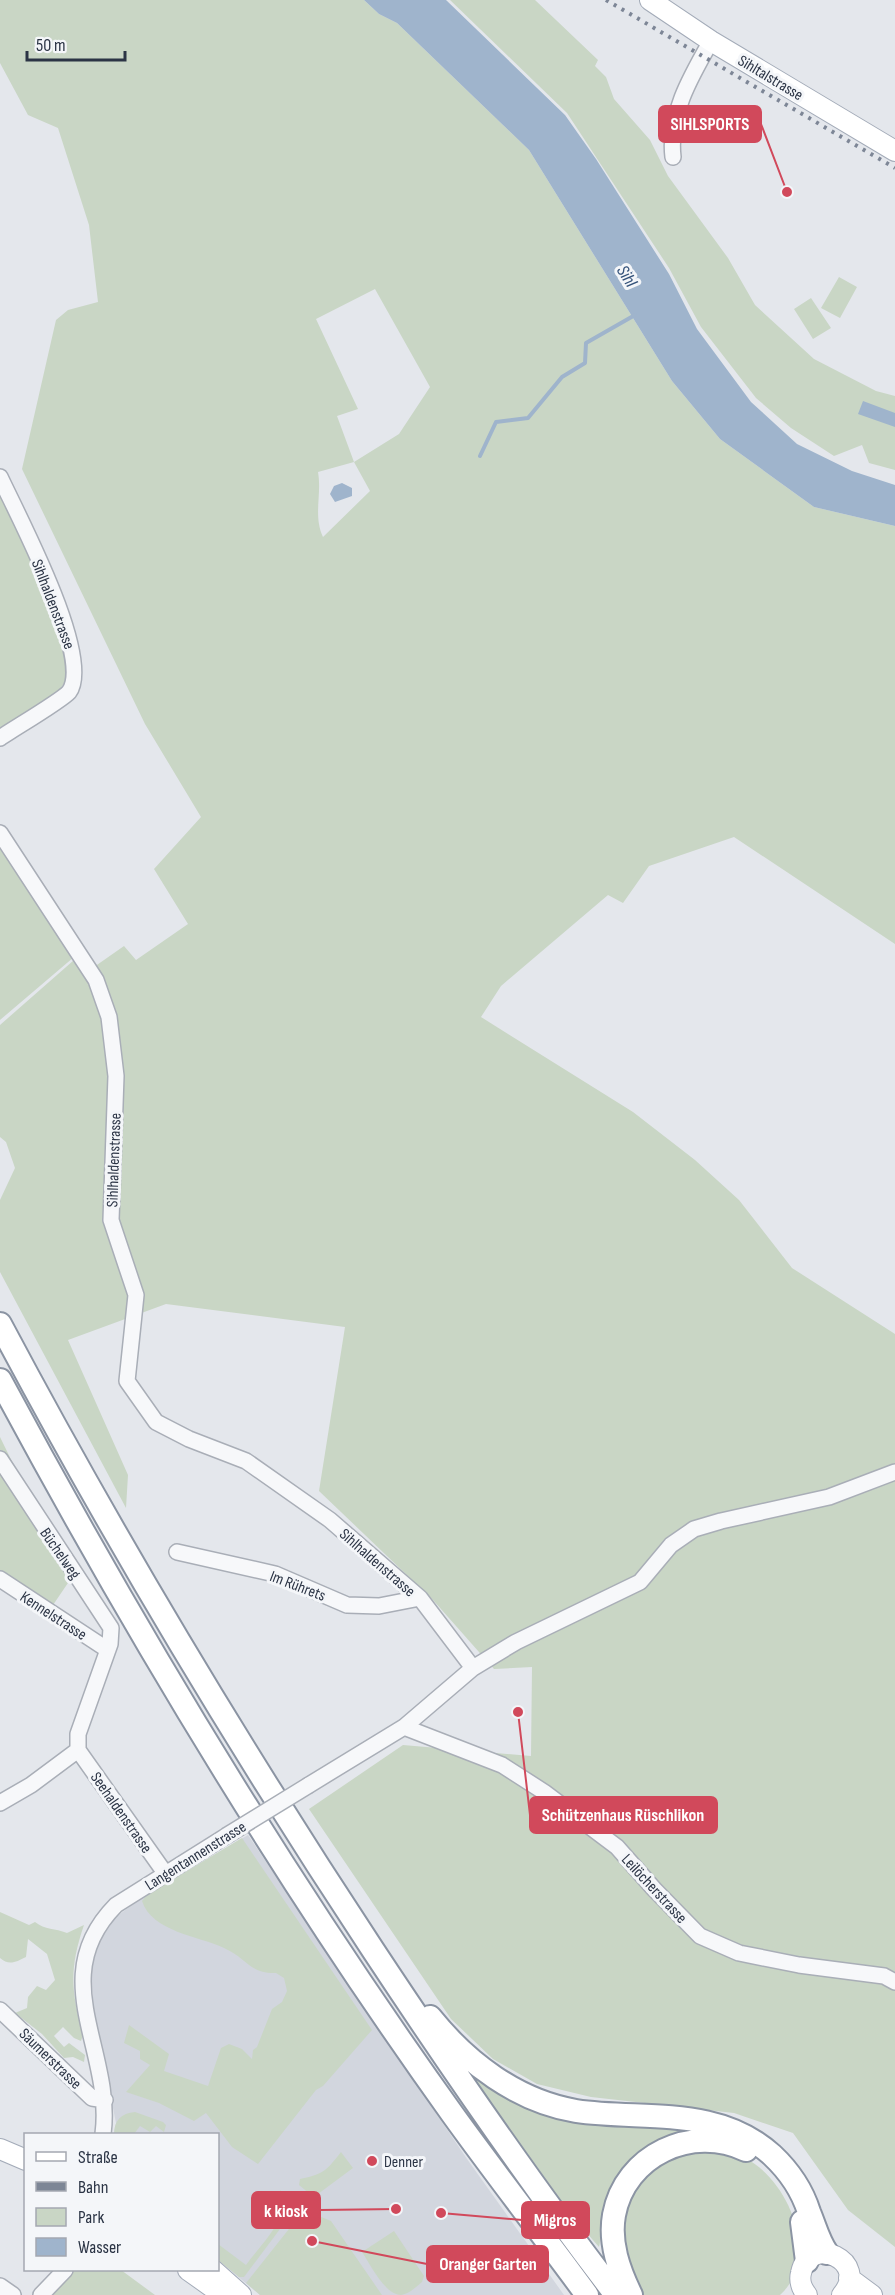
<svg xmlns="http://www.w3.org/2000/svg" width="895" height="2295" font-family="'Sofia Sans Condensed',sans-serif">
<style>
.built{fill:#d2d6de}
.green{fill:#c9d6c5;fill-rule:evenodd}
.water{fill:#9fb4cc}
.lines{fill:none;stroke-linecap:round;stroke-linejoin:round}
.stream{stroke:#9fb4cc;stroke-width:4}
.minor-casing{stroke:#a9aeb7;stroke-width:18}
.major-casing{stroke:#a3abb8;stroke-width:22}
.highway-casing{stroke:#8b94a3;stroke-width:26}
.minor{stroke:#f7f8fa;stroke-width:15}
.major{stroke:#fff;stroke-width:20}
.highway{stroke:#fff;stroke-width:22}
.rail{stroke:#7d8696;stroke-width:4;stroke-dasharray:3 6;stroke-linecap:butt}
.minor-bridge-casing{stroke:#a9aeb7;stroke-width:18;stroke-linecap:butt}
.minor-bridge{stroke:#f7f8fa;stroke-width:15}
.poi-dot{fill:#d1495b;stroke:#f4f6f9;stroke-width:2}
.labels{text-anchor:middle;stroke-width:6;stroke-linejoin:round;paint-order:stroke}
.street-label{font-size:16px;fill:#2b3445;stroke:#f4f6f9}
.poi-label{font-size:16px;fill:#2b3445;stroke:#f4f6f9;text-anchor:start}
.water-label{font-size:18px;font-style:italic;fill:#34527a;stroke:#f4f6f9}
.leader{fill:none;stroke:#d1495b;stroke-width:2}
.callout-dot{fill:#d1495b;stroke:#f4f6f9;stroke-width:2}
.callout{fill:#d1495b;stroke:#d1495b;stroke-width:2}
.callout-label{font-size:18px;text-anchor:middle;font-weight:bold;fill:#fff}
</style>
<rect width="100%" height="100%" fill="#e4e7ec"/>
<path class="built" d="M 248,1835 L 467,2159 L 564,2295 L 260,2295 L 218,2260 L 218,2134 L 114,2134 L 116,2123 L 94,2012 L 91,1968 L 101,1938 L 116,1917 L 140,1899 Z"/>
<path class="green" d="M 0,0 L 364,0 L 379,14 L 397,23 L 529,150 L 672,381 L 720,439 L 814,507 L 895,526 L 895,944 L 734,837 L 649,866 L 623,903 L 608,895 L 501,986 L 481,1017 L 633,1112 L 695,1160 L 739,1200 L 792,1268 L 895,1334 L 895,2247 L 848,2210 L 793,2133 L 734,2113 L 591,2097 L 537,2084 L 493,2059 L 451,2019 L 309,1809 L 403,1745 L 531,1756 L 532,1667 L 494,1669 L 433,1600 L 319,1491 L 345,1327 L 166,1304 L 68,1340 L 128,1475 L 126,1508 L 0,1272 L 0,1200 L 15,1168 L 6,1142 L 0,1137 L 0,1025 L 82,953 L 94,967 L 124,946 L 136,960 L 188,924 L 154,869 L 201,817 L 145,724 L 22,469 L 56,320 L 68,310 L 98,302 L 89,225 L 58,128 L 28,115 L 0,63 ZM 375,289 L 430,387 L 399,434 L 354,462 L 337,416 L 358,409 L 316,319 ZM 354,462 L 370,491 L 323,537 C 313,515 322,495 318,472 Z
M 450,0 L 535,0 L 598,60 L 595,66 L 606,77 L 614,99 L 650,140 L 668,176 L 728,258 L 755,305 L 814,359 L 876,391 L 895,396 L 895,470 L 869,463 L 862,445 L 834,456 L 791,428 L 756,398 L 701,327 L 669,268 L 567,113 Z
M 839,277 L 857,287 L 840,318 L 821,308 Z
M 811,298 L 831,328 L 813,339 L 794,309 Z
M 0,485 L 51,595 L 70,675 C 54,702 26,716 0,733 Z
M 0,839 L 74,957 L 0,1020 Z
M 0,1437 L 70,1580 L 53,1605 L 0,1570 Z
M 242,1838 L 372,2030 L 323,2086 L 316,2090 L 258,2164 L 232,2147 L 206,2113 L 194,2121 L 159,2103 L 126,2092 L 150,2065 L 140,2059 L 140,2051 L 124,2043 L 129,2025 L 169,2054 L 164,2071 L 208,2086 L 221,2048 L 229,2044 L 242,2049 L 252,2059 L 253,2050 L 257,2047 L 272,2009 L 282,2002 L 287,1991 L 284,1978 L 276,1973 C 249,1974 247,1958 224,1948 C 199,1936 152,1932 142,1901 L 147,1895 Z
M 0,1912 L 29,1925 L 35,1922 C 45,1930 55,1928 67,1933 L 84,1925 C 69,1969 71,1991 83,2035 L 81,2041 L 74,2038 L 63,2027 L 54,2036 L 64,2047 L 69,2043 L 85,2055 L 84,2062 L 73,2057 L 64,2058 L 42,2034 L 15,2013 L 27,2008 L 28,1997 L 37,1986 L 46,1990 L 55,1980 L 47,1954 L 28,1939 L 26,1957 C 16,1962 9,1966 0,1958 Z
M 457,2055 L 584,2117 L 642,2128 L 681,2122 L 725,2133 L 679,2135 L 607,2210 L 599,2247 L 572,2216 Z
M 135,2112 L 163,2122 L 166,2125 L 164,2132 L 156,2126 L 150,2132 L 140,2126 L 134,2134 L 114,2134 C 114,2121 121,2113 135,2112 Z
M 710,2147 C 721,2151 734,2153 745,2158 C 789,2180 821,2258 780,2295 L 641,2295 C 619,2252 609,2203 650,2169 C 656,2165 662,2157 668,2155 C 680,2150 697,2150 710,2147 Z
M 341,2152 L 353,2168 L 318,2194 L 310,2194 L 299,2185 L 300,2179 C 324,2174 326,2171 341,2152 Z
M 280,2190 L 298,2205 L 244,2277 L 239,2277 L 218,2260 L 218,2244 L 246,2265 C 261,2244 293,2216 280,2190 Z
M 304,2210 L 331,2221 L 382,2295 L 260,2295 L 246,2283 Z
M 394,2231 L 424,2276 L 422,2282 C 416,2287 409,2294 401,2295 C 385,2295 370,2264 362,2252 Z
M 69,2270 L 121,2270 L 155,2295 L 44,2295 Z"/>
<path class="water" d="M 364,0 L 446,0 L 565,115 L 596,159 L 669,274 L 697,329 L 751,402 L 797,444 L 852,471 L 895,485 L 895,526 L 814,507 L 720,439 L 672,381 L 529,150 L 397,23 L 379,14 Z
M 863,401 L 895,413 L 895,427 L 858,414 Z
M 342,483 L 352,488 L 352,496 L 335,502 L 330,494 L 334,486 Z"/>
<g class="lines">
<path class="stream" d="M 480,456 L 496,422 L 528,418 L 562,377 L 585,363 L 586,343 L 635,315"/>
<defs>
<path id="minor" d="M 673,157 C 668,115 691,76 711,41
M 0,477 C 17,514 94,658 69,692 C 61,701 13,729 0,738
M 0,833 L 96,980 L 109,1017 L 116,1076 L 111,1220 L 136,1295 L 127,1381 L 156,1422 L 189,1439 L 246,1461 L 330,1520 L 420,1598 L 473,1668
M 0,1459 L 111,1628 L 110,1644 L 78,1734 L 78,1750 L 165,1873
M 177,1552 L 275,1574 L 347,1605 L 379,1606 L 420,1598
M 0,1579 L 108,1650
M 404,1727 L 502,1765 L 544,1792 L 617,1847 L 654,1889 L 700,1936 L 739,1953 L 799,1965 L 884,1976 L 895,1982
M 309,1785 L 404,1727 L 473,1668 L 516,1642 L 640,1582 L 671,1545 L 694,1529 L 721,1521 L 829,1497 L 895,1472
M 0,1803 L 31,1785 L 78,1750
M 0,2010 L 92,2098 L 105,2100
M 103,2134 C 114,2050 44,1978 116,1905 L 226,1836
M 0,2286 L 13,2295
M 41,2295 L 65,2270"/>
<path id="major" d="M 650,0 L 711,41 L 895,151
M 0,2149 L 26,2160
M 188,2270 L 223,2295
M 213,2270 L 241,2295
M 849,2278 L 872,2295
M 807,2295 C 802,2289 799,2281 801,2273 C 809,2233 871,2261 842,2295"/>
<path id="highway" d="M 0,1324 C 114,1539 239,1747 373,1950 C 451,2068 530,2183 616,2295
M 0,1380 C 136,1634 286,1882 453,2115 C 497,2176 543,2235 587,2295
M 430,2017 C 467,2063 517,2101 576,2111 C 644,2121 717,2105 772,2155 C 788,2170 802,2190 809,2212 C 815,2226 818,2240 827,2253
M 802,2222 L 807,2261
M 631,2295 C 619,2270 609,2243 614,2215 C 625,2155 692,2124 746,2150"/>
</defs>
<use href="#minor" class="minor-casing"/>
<use href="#major" class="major-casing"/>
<use href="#highway" class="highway-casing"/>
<use href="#minor" class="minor"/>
<use href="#major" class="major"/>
<use href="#highway" class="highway"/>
<path class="rail" d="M 606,0 L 895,168"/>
<defs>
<path id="minor-bridge" d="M 226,1836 L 309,1785"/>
</defs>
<use href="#minor-bridge" class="minor-bridge-casing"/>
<use href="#minor-bridge" class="minor-bridge"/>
</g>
<circle class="poi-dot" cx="372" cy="2161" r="6"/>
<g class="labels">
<g class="street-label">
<text transform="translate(771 77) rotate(31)" y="6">Sihltalstrasse</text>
<text transform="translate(54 604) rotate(69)" y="6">Sihlhaldenstrasse</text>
<text transform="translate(113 1160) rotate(-88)" y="6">Sihlhaldenstrasse</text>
<text transform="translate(61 1553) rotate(55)" y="6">Büchelweg</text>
<text transform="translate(378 1562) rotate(41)" y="6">Sihlhaldenstrasse</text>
<text transform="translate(298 1585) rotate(21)" y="6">Im Rührets</text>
<text transform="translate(54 1615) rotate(33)" y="6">Kennelstrasse</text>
<text transform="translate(122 1812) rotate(55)" y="6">Seehaldenstrasse</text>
<text transform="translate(195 1855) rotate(-32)" y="6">Langentannenstrasse</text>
<text transform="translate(655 1888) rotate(47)" y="6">Leilöcherstrasse</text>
<text transform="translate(51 2058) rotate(44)" y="6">Säumerstrasse</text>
</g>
<g class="poi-label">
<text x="384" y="2167">Denner</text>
</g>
<g class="water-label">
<text transform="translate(627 276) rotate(58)" y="6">Sihl</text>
</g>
</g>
<path class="leader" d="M787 192L761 124M518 1712L530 1815M396 2209L320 2210M441 2213L522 2220M312 2241L427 2264"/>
<g class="callout-dot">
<circle cx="787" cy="192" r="6"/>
<circle cx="518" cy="1712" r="6"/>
<circle cx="396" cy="2209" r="6"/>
<circle cx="441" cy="2213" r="6"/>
<circle cx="312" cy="2241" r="6"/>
</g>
<g class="callout">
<rect x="659" y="106" width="102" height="36" rx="6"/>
<rect x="530" y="1797" width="187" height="36" rx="6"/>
<rect x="252" y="2192" width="68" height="36" rx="6"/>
<rect x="522" y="2202" width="67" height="36" rx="6"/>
<rect x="427" y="2246" width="121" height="36" rx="6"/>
</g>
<g class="callout-label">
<text x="710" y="130">SIHLSPORTS</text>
<text x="623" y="1821">Schützenhaus Rüschlikon</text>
<text x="286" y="2217">k kiosk</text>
<text x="555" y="2226">Migros</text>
<text x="488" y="2270">Oranger Garten</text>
</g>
<rect x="24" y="2133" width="195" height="138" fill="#f4f6f9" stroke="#a4a8b1" stroke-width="1.5"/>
<rect x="36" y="2152" width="30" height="9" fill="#ffffff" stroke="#a4a8b1" stroke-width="1.5"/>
<text x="78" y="2163" font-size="18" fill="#2b3445">Straße</text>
<rect x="36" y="2182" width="30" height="9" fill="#7d8696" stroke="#a4a8b1" stroke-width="1.5"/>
<text x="78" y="2193" font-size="18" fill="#2b3445">Bahn</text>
<rect x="36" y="2208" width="30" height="18" fill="#c9d6c5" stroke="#a4a8b1" stroke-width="1.5"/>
<text x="78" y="2223" font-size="18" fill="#2b3445">Park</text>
<rect x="36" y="2238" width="30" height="18" fill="#9fb4cc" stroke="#a4a8b1" stroke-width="1.5"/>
<text x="78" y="2253" font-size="18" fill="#2b3445">Wasser</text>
<path d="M27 51v9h98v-9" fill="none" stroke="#2b3445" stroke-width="3"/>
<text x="36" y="51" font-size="18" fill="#2b3445" stroke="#f4f6f9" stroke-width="4.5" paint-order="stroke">50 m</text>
</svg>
